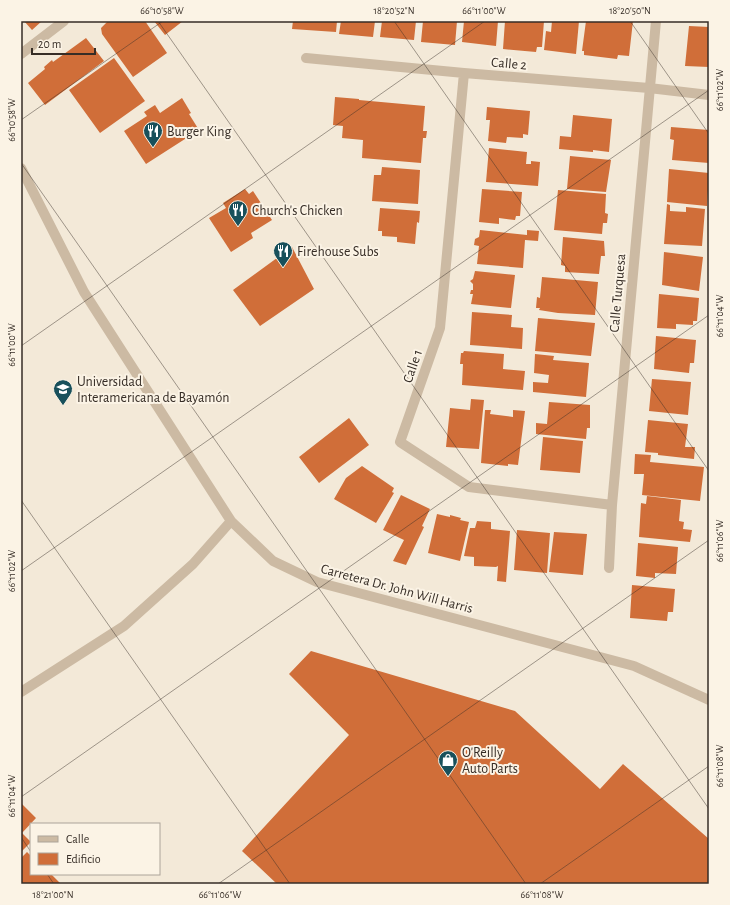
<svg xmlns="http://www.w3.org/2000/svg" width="730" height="905" font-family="'Alegreya Sans',sans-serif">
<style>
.building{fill:#d06e39}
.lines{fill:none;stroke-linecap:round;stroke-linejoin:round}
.minor{stroke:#ccbaa3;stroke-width:10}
.tertiary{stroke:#ccbaa3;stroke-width:10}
.ticks{fill:none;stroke:#362d26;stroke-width:1;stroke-opacity:0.45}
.labels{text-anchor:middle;stroke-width:4;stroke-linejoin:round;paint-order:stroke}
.street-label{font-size:14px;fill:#362d26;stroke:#fbf3e5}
.poi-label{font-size:14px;fill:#362d26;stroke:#fbf3e5;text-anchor:start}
.neatline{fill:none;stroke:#362d26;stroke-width:1.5}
.ticks-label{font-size:10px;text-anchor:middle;fill:#362d26}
</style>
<rect width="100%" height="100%" fill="#f3e9d8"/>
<path class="building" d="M 24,21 L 42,21 L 32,30 Z
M 108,21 L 145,21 L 167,53 L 133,77 L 102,34 L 101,28 Z
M 154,21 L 183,21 L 165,35 Z
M 293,21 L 337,21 L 336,32 L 292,29 Z
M 341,21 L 375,21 L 373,37 L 339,34 Z
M 382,21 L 416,21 L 414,40 L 380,37 Z
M 423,21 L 457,21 L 455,45 L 421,42 Z
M 464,21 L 498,21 L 496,46 L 462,42 Z
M 505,21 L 544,21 L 542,47 L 537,47 L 536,52 L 503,49 Z
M 552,21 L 579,21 L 576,54 L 544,50 L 546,31 L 551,32 Z
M 586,21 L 633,21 L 629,56 L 618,55 L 617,59 L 584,55 L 584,51 L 582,51 Z
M 689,26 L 709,27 L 709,67 L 685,66 Z
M 86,38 L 104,61 L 45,105 L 28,83 L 45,69 L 44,67 L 52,60 L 53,62 Z
M 114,58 L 145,101 L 100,133 L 69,90 Z
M 335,97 L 359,99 L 359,100 L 425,106 L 423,131 L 427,131 L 426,138 L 423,138 L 421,163 L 362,158 L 363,140 L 342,138 L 343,126 L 333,125 Z
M 182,98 L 191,113 L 189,114 L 199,130 L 146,164 L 124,131 L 147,116 L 144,112 L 155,105 L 160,113 Z
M 487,107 L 530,111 L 528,135 L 523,134 L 523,138 L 507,137 L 506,143 L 488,141 L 490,120 L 486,120 Z
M 573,115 L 612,119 L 609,152 L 593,150 L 593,152 L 559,149 L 560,136 L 571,137 Z
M 671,127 L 709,130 L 709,163 L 672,160 L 674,140 L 670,139 Z
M 489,148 L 527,152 L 526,164 L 531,164 L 531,161 L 540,162 L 538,186 L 486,182 Z
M 570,156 L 611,160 L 606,192 L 567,189 Z
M 382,167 L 420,170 L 418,204 L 372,201 L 374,175 L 381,175 Z
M 669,169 L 709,173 L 707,206 L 667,202 Z
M 245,189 L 249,194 L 253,191 L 272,220 L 251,233 L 253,238 L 231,252 L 209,218 L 226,208 L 223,203 Z
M 482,189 L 522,192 L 520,216 L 516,216 L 515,220 L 499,218 L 499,224 L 479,222 Z
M 558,190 L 606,194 L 605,213 L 608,214 L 607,223 L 603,223 L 602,234 L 554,230 Z
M 667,204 L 670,205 L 670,211 L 686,212 L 686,207 L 705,209 L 702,246 L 664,244 Z
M 380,208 L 420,211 L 419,223 L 417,222 L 415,244 L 397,242 L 397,237 L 382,236 L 382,231 L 378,231 Z
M 480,230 L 527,235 L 527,230 L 539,231 L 538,241 L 525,240 L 523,268 L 477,264 L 479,246 L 474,245 L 475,239 L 479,237 Z
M 563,237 L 604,241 L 605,256 L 601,256 L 599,274 L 565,272 L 565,266 L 561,265 Z
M 292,247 L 314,289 L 260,326 L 233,290 Z
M 664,252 L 703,257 L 699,291 L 662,285 Z
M 475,271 L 515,275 L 511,308 L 471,304 L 473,294 L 470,294 L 471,290 L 473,290 L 473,284 L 470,281 L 473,279 Z
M 542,277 L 598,282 L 595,315 L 558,313 L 539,310 L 540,308 L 536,308 L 537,297 L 540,298 Z
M 659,294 L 699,298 L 697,321 L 693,321 L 693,325 L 676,324 L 676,329 L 657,328 Z
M 472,312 L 512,315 L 511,327 L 523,328 L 522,349 L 470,345 Z
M 538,318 L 595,323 L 591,356 L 535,351 Z
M 656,336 L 696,340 L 694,363 L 690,363 L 689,373 L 654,369 Z
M 464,351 L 504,354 L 503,369 L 525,371 L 523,390 L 462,385 L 463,364 L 460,364 L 461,353 L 463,353 Z
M 535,354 L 554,356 L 553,360 L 589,363 L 586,397 L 533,392 L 533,382 L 548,383 L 549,375 L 534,373 Z
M 652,379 L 691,382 L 688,415 L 649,411 Z
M 471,399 L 484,400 L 479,449 L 446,447 L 450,408 L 470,410 Z
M 549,402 L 590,405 L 590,428 L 587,428 L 586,439 L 536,434 L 536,423 L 547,424 Z
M 485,410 L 491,410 L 490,414 L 513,417 L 513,410 L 525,411 L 518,465 L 508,464 L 508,466 L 481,463 Z
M 349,418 L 369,445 L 319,483 L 299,457 Z
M 648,420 L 688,424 L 685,447 L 695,447 L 694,459 L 658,455 L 658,453 L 645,452 Z
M 543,437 L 583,441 L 580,473 L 540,470 Z
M 635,454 L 651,455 L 650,462 L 704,467 L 700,501 L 642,495 L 644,474 L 634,474 Z
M 362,466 L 394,488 L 392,492 L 394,493 L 376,523 L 334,499 L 346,478 Z
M 401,495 L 430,509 L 422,526 L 424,527 L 406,565 L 393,561 L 404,540 L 383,530 Z
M 647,496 L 681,500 L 679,521 L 684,522 L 683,529 L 692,530 L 690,542 L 639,537 L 641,503 L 646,504 Z
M 437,514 L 450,517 L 450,515 L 461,518 L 460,520 L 469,522 L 460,561 L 428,553 Z
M 477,521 L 491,522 L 491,529 L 510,531 L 506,582 L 497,581 L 498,566 L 496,567 L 474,566 L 474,557 L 464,556 L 470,528 L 475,528 Z
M 517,530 L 550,533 L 547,573 L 514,570 Z
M 554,532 L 587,534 L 583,575 L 549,572 Z
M 638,543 L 678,547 L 676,574 L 655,573 L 655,578 L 636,576 Z
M 632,585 L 675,589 L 673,612 L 668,612 L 667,621 L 630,618 Z
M 311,651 L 515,711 L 600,789 L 623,764 L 709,839 L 709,884 L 277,884 L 242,851 L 349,735 L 289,674 Z
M 21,803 L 36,818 L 22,833 L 31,842 L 21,852 Z
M 27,852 L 31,856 L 31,874 L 51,874 L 60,883 L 59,884 L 21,884 L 21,858 Z"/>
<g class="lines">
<path class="minor" d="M 21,54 L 64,21
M 306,58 L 464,73 L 649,88 L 709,95
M 464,73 L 440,328 L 400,442 L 469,487 L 612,505
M 609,568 L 612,505 L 656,21"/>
<path class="tertiary" d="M 21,168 L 84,292 L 231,521 L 273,561 L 317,582 L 634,666 L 709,700
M 21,692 L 124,626 L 193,564 L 231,521"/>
</g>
<path class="ticks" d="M 158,21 L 709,809M 394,21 L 709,471M 630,21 L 709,134M 21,120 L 163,21M 21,163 L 526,884M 21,346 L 485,21M 21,500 L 290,884M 21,571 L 709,90M 21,797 L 709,315M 21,837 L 31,852M 47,874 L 54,884M 218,884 L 709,540M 540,884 L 709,766"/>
<defs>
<symbol id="restaurant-pin" viewBox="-11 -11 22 30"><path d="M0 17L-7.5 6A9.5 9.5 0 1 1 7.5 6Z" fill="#18505b" stroke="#fbf3e5"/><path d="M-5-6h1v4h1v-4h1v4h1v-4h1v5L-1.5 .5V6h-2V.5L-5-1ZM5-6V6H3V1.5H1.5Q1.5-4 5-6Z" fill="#fff"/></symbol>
<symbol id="university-pin" viewBox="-11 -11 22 30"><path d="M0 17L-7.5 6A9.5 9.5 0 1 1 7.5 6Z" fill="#18505b" stroke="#fbf3e5"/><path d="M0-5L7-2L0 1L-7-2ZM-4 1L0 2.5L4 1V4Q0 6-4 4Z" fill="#fff"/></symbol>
<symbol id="shop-pin" viewBox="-11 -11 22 30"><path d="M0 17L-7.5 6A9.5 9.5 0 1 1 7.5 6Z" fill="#18505b" stroke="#fbf3e5"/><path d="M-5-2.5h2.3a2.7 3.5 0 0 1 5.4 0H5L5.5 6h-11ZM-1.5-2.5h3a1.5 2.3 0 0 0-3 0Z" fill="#fff"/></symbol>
</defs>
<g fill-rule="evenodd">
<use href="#restaurant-pin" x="142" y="120" width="22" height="30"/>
<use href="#restaurant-pin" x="227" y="199" width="22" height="30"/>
<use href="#restaurant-pin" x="272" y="240" width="22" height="30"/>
<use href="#university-pin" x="52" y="378" width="22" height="30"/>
<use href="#shop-pin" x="437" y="749" width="22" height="30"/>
</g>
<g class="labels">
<g class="street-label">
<text transform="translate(509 63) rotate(5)" y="5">Calle 2</text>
<text transform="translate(617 293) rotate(-85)" y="5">Calle Turquesa</text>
<text transform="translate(412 366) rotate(-71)" y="5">Calle 1</text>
<text transform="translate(397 588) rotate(15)" y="5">Carretera Dr. John Will Harris</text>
</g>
<g class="poi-label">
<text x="167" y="136">Burger King</text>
<text x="252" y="215">Church's Chicken</text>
<text x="297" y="256">Firehouse Subs</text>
<text x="77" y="386">Universidad<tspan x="77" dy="16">Interamericana de Bayamón</tspan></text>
<text x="462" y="757">O'Reilly<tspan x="462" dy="16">Auto Parts</tspan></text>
</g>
</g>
<rect width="730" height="905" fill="none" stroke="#fbf3e5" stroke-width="44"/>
<rect x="30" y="823" width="130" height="52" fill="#fbf3e5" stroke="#aca499"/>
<rect x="38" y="836" width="20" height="6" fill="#ccbaa3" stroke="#aca499"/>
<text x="66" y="843" font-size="12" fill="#362d26">Calle</text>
<rect x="38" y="853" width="20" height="12" fill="#d06e39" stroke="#aca499"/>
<text x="66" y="863" font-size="12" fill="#362d26">Edificio</text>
<path d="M32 48v6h63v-6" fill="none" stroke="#362d26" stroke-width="2"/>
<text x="38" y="48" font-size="12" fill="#362d26" stroke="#fbf3e5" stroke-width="3" paint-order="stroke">20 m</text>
<rect x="22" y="22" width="686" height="861" class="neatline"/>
<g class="ticks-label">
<text x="162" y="14">66°10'58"W</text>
<text x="394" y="14">18°20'52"N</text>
<text x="484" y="14">66°11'00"W</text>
<text x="630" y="14">18°20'50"N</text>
<text transform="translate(719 90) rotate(-90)" y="4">66°11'02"W</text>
<text transform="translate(11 120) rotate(-90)" y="4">66°10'58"W</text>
<text transform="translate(719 316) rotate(-90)" y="4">66°11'04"W</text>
<text transform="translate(11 345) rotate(-90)" y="4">66°11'00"W</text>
<text transform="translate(719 541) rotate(-90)" y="4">66°11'06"W</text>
<text transform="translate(11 571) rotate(-90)" y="4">66°11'02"W</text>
<text transform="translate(719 766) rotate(-90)" y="4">66°11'08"W</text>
<text transform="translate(11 796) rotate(-90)" y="4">66°11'04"W</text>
<text x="53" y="898">18°21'00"N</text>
<text x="220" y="898">66°11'06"W</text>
<text x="542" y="898">66°11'08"W</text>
</g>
</svg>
